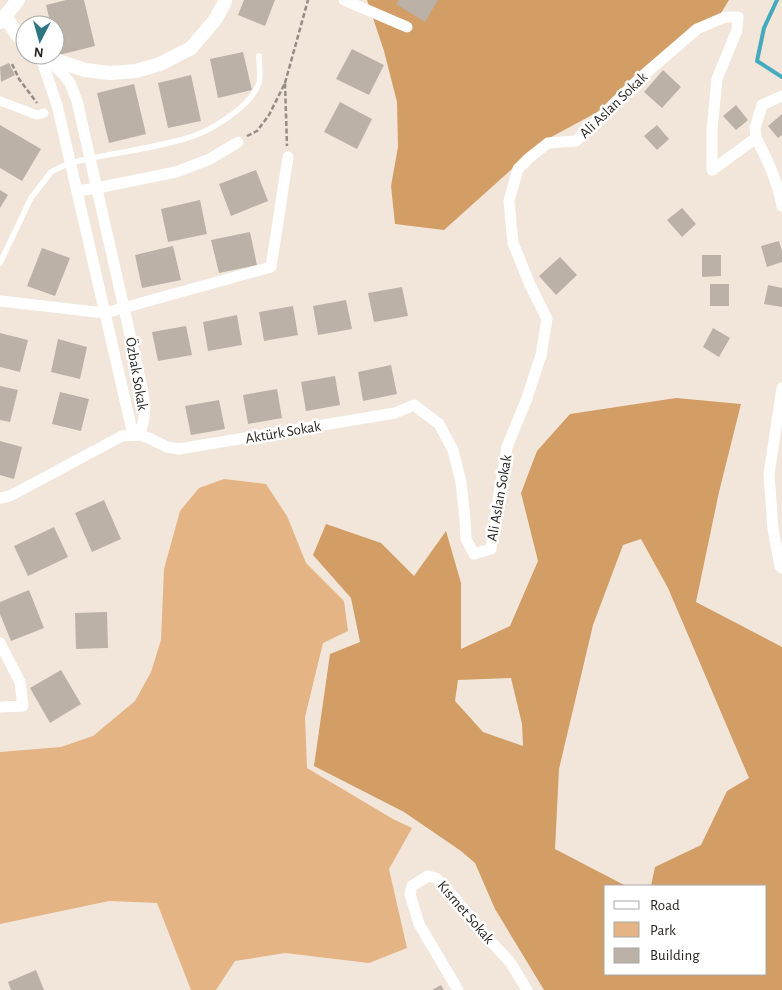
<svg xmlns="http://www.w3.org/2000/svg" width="782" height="990" font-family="'Alegreya Sans',sans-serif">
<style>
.green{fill:#e4b485}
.forest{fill:#d39d66;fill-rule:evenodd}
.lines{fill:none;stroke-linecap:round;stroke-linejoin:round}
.stream{stroke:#45aabd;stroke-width:4}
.building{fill:#bcb1a6}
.path{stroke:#958c84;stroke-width:2.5;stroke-dasharray:5 2.5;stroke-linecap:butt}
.service{stroke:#fff;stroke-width:5.5}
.pedestrian{stroke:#fff;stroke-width:9}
.minor{stroke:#fff;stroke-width:11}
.tertiary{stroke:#fff;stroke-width:14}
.labels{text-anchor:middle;stroke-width:5;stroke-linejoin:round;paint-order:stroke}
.street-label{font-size:15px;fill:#292521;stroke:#fff}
</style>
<rect width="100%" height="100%" fill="#f2e6da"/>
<path class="green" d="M 224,479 L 266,484 L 287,516 L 306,563 L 344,601 L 348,631 L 323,643 L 305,717 L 307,768 L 393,819 L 412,828 L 389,869 L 407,948 L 369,963 L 285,953 L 235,961 L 216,990 L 191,990 L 157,903 L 109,901 L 0,924 L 0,752 L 61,747 L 93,736 L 135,701 L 151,672 L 161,640 L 164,569 L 180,511 L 199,488 Z"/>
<path class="forest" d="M 367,0 L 729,0 L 718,18 L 616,102 L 542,142 L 444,230 L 395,224 L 391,186 L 398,147 L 397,102 L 384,51 Z
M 676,398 L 741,404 L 719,492 L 696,602 L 782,647 L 782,990 L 544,990 L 495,909 L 475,863 L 461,851 L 404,812 L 314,766 L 330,654 L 360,642 L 351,598 L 313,555 L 326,524 L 381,543 L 414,576 L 446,531 L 461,583 L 461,649 L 510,626 L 538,561 L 521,493 L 537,451 L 570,414 ZM 641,539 L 668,588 L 749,778 L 727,791 L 701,845 L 655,867 L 651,886 L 766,886 L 766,974 L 606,974 L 606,886 L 626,886 L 555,849 L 559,769 L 593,625 L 623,545 ZM 511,678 L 522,724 L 523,746 L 483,732 L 455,701 L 458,680 Z"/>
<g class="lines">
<path class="stream" d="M 777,0 L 764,28 L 757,61 L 782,77"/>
</g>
<path class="building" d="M 66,0 L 84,0 L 95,46 L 59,55 L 55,40 L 55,25 L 51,25 L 46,5 Z
M 244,0 L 275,0 L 265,26 L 238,15 Z
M 399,0 L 438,0 L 425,22 L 396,4 Z
M 352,49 L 384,65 L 369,95 L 336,79 Z
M 243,52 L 252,90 L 218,98 L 210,59 Z
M 9,63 L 15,75 L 1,82 L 0,67 Z
M 663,70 L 681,87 L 662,108 L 644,92 Z
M 191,75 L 201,121 L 168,128 L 158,83 Z
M 134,84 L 146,134 L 109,143 L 97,93 Z
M 340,102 L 372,119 L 357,149 L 324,132 Z
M 736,105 L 748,120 L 736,130 L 723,116 Z
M 782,114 L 782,135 L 778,138 L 768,126 Z
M 0,125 L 41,149 L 22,181 L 0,168 Z
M 657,125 L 669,139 L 657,150 L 644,136 Z
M 256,170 L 268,201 L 231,216 L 219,184 Z
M 0,190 L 8,195 L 0,208 Z
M 200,200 L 207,234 L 168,242 L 161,209 Z
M 682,208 L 696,224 L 682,237 L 667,220 Z
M 250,232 L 257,265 L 219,273 L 211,240 Z
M 779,241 L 782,251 L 782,262 L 767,267 L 761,246 Z
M 173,246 L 181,280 L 142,288 L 135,255 Z
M 42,248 L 70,258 L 55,296 L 27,286 Z
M 702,255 L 721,255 L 721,276 L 702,277 Z
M 560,257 L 577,275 L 556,295 L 539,276 Z
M 710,284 L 729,284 L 729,306 L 710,306 Z
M 768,285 L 782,288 L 782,307 L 764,304 Z
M 402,287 L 408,316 L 374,322 L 368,293 Z
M 346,300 L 352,329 L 318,335 L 313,306 Z
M 293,306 L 298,335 L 264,341 L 259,312 Z
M 237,315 L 242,345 L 208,351 L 203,322 Z
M 186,326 L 192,355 L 158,361 L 152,332 Z
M 713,328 L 730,338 L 719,357 L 703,347 Z
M 0,333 L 28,340 L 20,372 L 0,367 Z
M 58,339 L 87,347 L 80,379 L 51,372 Z
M 391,365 L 397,394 L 363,401 L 358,372 Z
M 335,376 L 340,405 L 306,411 L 301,382 Z
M 0,386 L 18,390 L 10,422 L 0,420 Z
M 277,389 L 282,418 L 248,424 L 243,395 Z
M 60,392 L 89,399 L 81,431 L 52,424 Z
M 219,400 L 225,429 L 191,435 L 185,406 Z
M 0,441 L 22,447 L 14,479 L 0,475 Z
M 104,500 L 121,539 L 92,552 L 75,513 Z
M 54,527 L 68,557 L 28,576 L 14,546 Z
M 29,590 L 44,628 L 11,641 L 0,614 L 0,602 Z
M 107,612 L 108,648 L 76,649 L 75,613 Z
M 61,670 L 81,704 L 50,723 L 30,688 Z
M 36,970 L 44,990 L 11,990 L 8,982 Z
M 441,985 L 444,990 L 432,990 Z"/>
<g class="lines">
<path class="path" d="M 12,64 L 19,79 L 37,103
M 285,83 L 308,0
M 247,136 L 257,131 L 269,115 L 285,83 L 287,146"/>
<path class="service" d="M 0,263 L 31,198 L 51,172 L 63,166 L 78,161 C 113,153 149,149 184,139 C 208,133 251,107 259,83 C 261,76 259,64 259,56"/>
<path class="pedestrian" d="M 0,101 L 37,115 L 44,113"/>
<path class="minor" d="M 344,0 L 407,27
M 40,55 L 57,105 L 131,426 L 139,435 C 146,419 145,409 143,392 L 77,101 L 70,83 L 64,75 L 47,59
M 756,138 L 755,128 L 762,105 L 782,96
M 77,191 L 97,188 L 176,172 L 210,159 L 238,142
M 0,301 L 105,313 L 271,267 L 288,157
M 782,388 L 769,474 L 773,529 L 780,566 L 782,568
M 0,498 L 10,496 L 122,436 L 139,435 L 149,438 L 167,447 L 179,449 L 395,413 L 414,405 L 439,424 L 453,450 L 461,482 L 465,519 L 466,539 L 474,554 L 491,549 L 497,506 L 507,447 L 527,398 L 541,355 L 547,319 L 530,285 L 513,243 L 509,201 L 518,169 L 529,158 L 548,143 L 576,141 L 639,79 L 697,29 L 725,17 L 738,17 L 737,30 L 717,79 L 712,130 L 712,170 L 756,138 C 768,160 778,182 782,206
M 0,643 L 20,682 L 23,706 L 0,707
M 458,990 L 419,924 L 410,894 L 412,886 L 428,876 L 436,878 L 454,897 L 485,935 L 510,962 L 527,990"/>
<path class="tertiary" d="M 5,16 L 18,36 L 25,42
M 0,22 L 18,0
M 47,55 L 58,61 L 85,70 L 110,73 L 136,71 L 160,64 L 191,48 L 215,20 L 224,4 L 225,0"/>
</g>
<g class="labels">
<g class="street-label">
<text transform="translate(613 105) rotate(-44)" y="5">Ali Aslan Sokak</text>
<text transform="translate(137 374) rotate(80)" y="5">Özbak Sokak</text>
<text transform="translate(283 432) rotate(-10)" y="5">Aktürk Sokak</text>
<text transform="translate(499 498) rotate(-80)" y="5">Ali Aslan Sokak</text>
<text transform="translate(466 912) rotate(49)" y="5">Kısmet Sokak</text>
</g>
</g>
<rect x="604" y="885" width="162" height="90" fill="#ffffff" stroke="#a9a8a6"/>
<rect x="614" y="901" width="25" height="8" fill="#ffffff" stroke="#a9a8a6"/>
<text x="650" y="910" font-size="15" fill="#292521">Road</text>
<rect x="614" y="922" width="25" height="15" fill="#e4b485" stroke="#a9a8a6"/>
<text x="650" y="935" font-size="15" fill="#292521">Park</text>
<rect x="614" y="948" width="25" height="15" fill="#bcb1a6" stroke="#a9a8a6"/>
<text x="650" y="960" font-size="15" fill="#292521">Building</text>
<g transform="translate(40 40) rotate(186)"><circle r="24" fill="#ffffff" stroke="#a9a8a6"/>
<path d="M0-4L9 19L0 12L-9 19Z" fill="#2f7582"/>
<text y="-8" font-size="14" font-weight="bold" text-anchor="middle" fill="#292521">N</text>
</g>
</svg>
